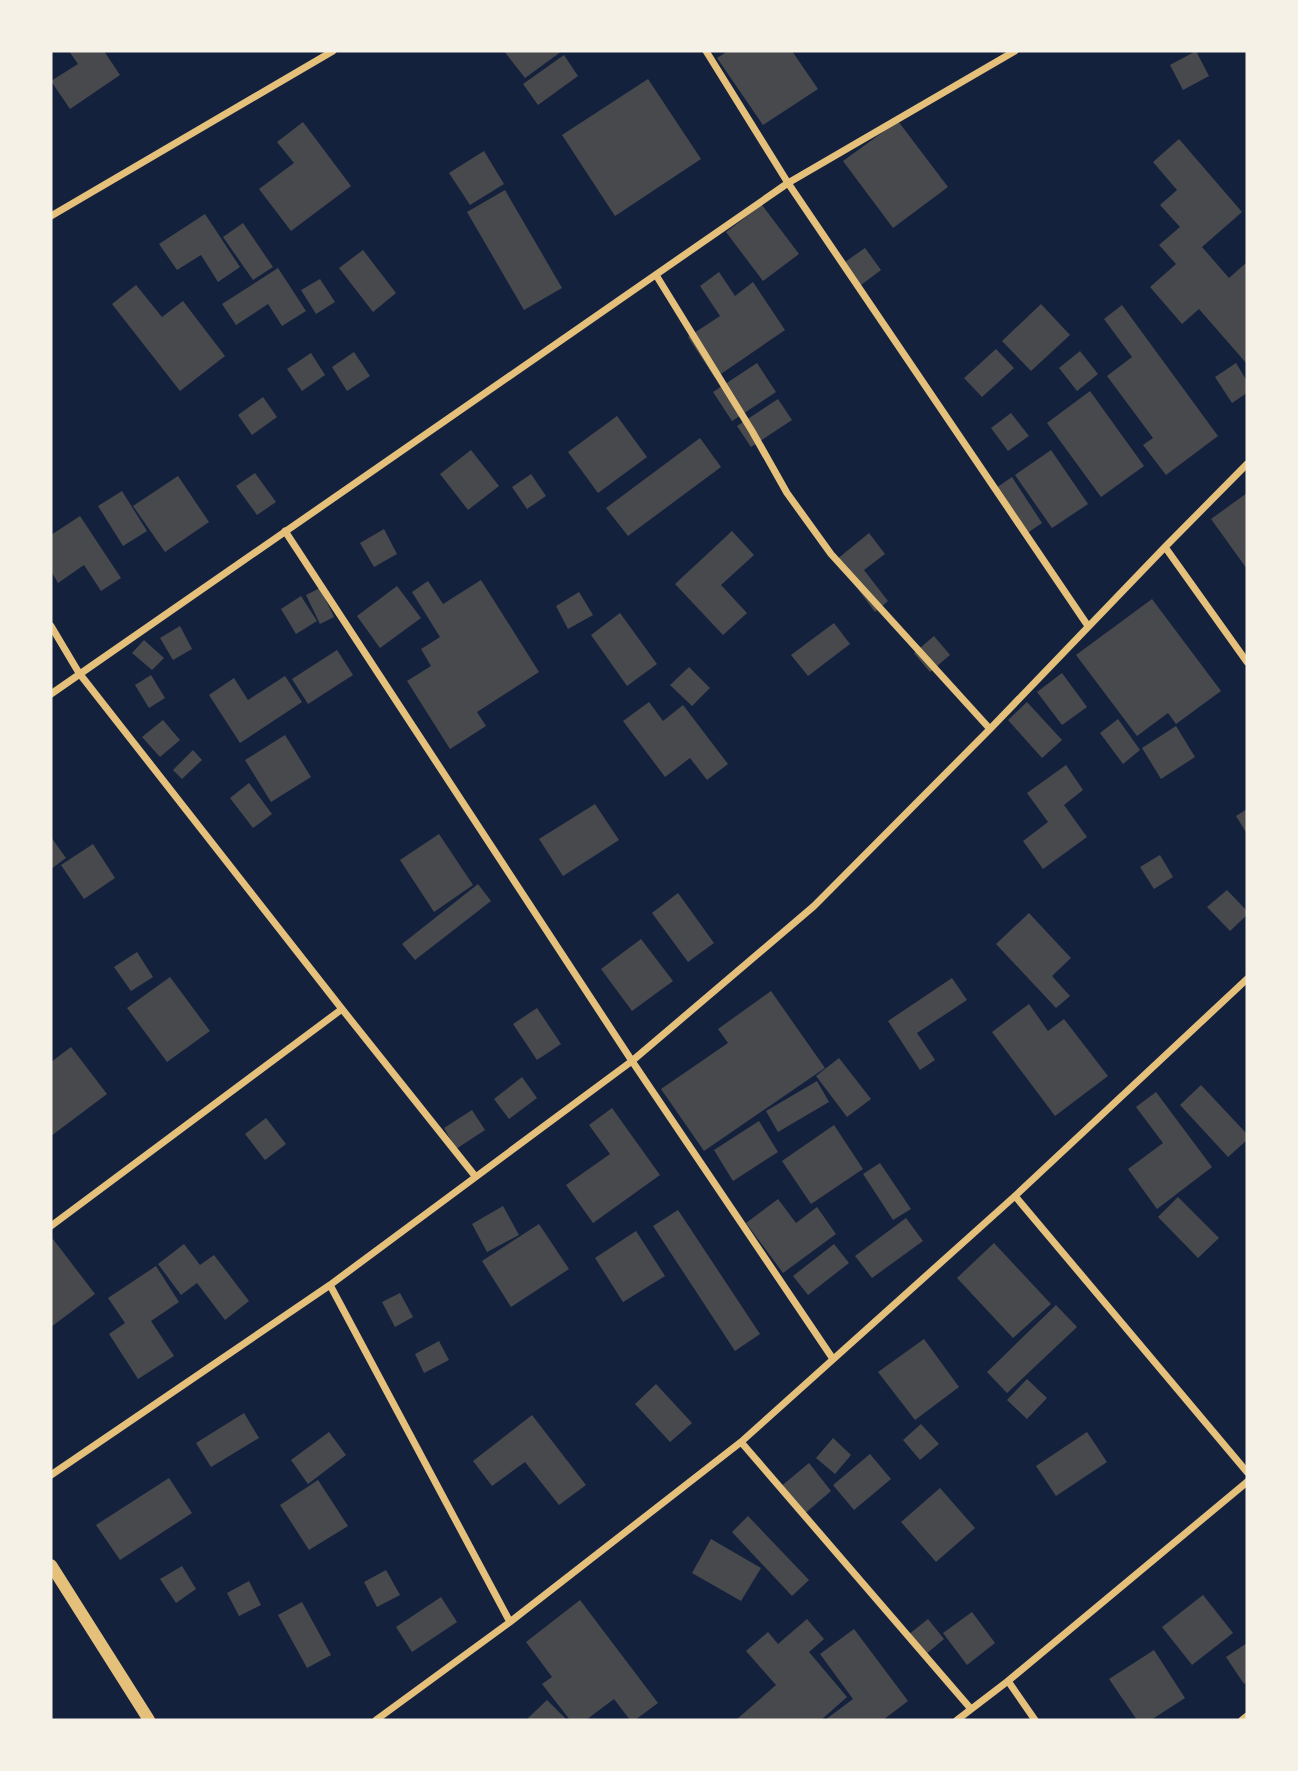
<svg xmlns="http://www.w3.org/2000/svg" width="1298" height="1771" font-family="'Public Sans',sans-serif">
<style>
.building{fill:#48494c}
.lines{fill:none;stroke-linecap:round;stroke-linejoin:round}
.minor{stroke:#e5c07b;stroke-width:7}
.tertiary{stroke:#e5c07b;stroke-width:12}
</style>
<rect width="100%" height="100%" fill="#14213d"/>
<path class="building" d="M 69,51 L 104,51 L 120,75 L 70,109 L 51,81 L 78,64 Z
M 504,51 L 562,51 L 525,78 Z
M 728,51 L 792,51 L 818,89 L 763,125 L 717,58 Z
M 1196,51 L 1209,76 L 1183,90 L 1170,65 Z
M 564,55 L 578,76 L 538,105 L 523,84 Z
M 648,79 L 701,159 L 615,216 L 562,135 Z
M 898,121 L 948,187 L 893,228 L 843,161 Z
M 303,122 L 351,186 L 291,231 L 259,189 L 294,163 L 277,142 Z
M 1179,139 L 1242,212 L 1202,247 L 1229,278 L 1247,262 L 1247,364 L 1199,309 L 1182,324 L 1150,287 L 1176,264 L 1159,245 L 1180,227 L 1160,205 L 1177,190 L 1153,162 Z
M 484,151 L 504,184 L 470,205 L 449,173 Z
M 505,190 L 562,288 L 524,310 L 467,212 Z
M 762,205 L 799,254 L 763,281 L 726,232 Z
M 205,214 L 240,267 L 218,282 L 201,255 L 177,270 L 159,244 Z
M 243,223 L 273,267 L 253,280 L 223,237 Z
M 865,248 L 881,270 L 861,285 L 845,262 Z
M 363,250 L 396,293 L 373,312 L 339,268 Z
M 278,268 L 306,311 L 282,326 L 268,304 L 236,325 L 222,304 Z
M 719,272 L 735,296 L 753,282 L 785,330 L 715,378 L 688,337 L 720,316 L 700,286 Z
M 320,279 L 335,302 L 316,314 L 301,290 Z
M 136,285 L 162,317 L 183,301 L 225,356 L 180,391 L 112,304 Z
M 1041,304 L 1070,335 L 1031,371 L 1002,341 Z
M 1122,305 L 1218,436 L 1166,475 L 1143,445 L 1153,438 L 1107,376 L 1132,357 L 1104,319 Z
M 996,349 L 1014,368 L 982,397 L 964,378 Z
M 1080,351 L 1098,374 L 1077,391 L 1059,368 Z
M 354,352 L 370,376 L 347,391 L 332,367 Z
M 311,353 L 325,375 L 302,391 L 287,369 Z
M 757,363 L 776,392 L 732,421 L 713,392 Z
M 1236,363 L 1247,381 L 1247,393 L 1232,403 L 1215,377 Z
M 1090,391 L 1144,466 L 1101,497 L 1047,423 Z
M 263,397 L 277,417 L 252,435 L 238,415 Z
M 778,399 L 792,420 L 751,447 L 737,426 Z
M 1011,413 L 1029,436 L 1008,451 L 991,428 Z
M 617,416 L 647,457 L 598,493 L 568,452 Z
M 700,438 L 721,467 L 628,536 L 606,508 Z
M 471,450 L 499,486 L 468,510 L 440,474 Z
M 1051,450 L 1088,504 L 1052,528 L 1015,475 Z
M 255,473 L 276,502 L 257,515 L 236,486 Z
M 531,474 L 546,496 L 527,509 L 512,487 Z
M 178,476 L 209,522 L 165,552 L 133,506 Z
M 1012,477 L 1042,523 L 1026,534 L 996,488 Z
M 122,491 L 147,531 L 123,546 L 98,506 Z
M 1247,493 L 1247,569 L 1211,519 Z
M 80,516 L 121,578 L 101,591 L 84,565 L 58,583 L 51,571 L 51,535 Z
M 384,529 L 397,554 L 374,567 L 360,543 Z
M 732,531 L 754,555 L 721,585 L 747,613 L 723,635 L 675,584 Z
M 869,533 L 885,554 L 864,570 L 888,601 L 875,612 L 836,560 Z
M 481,580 L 539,672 L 477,712 L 486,726 L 450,749 L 407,681 L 431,666 L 421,649 L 440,637 L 412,592 L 428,581 L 443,604 Z
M 397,586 L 421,618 L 380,648 L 357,616 Z
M 320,588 L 334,617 L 320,624 L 306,595 Z
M 579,592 L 593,615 L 568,629 L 556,606 Z
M 301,596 L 317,621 L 296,634 L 281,609 Z
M 1152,599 L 1221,691 L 1176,724 L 1168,713 L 1137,736 L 1076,655 Z
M 620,613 L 657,664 L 627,686 L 591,635 Z
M 834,623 L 850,644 L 808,676 L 791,655 Z
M 180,626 L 192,649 L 173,660 L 160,638 Z
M 934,636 L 950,655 L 930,672 L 914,653 Z
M 144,640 L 164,658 L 152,670 L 132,653 Z
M 337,650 L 353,675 L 308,704 L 292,679 Z
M 689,667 L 710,688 L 692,706 L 670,685 Z
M 1062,673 L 1087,707 L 1062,725 L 1037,692 Z
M 151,675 L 165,698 L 149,708 L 135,685 Z
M 285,676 L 302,702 L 240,743 L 209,695 L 234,678 L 248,700 Z
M 649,702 L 663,721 L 683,705 L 728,764 L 707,780 L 690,758 L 665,777 L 623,721 Z
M 1027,702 L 1062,740 L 1042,758 L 1008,720 Z
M 1118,719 L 1140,750 L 1123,764 L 1100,733 Z
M 163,720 L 180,740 L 160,757 L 142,737 Z
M 1176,726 L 1195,757 L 1161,779 L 1142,748 Z
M 285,735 L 311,777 L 271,802 L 245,760 Z
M 193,750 L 202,760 L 182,779 L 173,770 Z
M 1066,765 L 1083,790 L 1064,805 L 1087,837 L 1043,869 L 1023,841 L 1048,822 L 1027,793 Z
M 249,783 L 272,814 L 253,828 L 230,798 Z
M 595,804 L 619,840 L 563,876 L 539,839 Z
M 1247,809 L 1247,834 L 1236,816 Z
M 439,834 L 473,885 L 434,912 L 400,860 Z
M 51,837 L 66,858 L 51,869 Z
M 93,844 L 115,878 L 84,899 L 61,865 Z
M 1160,855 L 1173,877 L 1154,889 L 1140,867 Z
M 478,884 L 491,901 L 415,960 L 402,944 Z
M 1227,890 L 1247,911 L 1247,915 L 1230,931 L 1207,907 Z
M 678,893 L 714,943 L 688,962 L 652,913 Z
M 1029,913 L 1071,958 L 1052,976 L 1070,996 L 1056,1008 L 996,944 Z
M 641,939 L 673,981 L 632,1011 L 601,969 Z
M 137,952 L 153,977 L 131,991 L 114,967 Z
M 170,977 L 210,1031 L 167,1062 L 127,1008 Z
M 952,978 L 967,1000 L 917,1033 L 935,1060 L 920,1070 L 888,1021 Z
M 771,991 L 825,1068 L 704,1151 L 661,1089 L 728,1043 L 718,1029 Z
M 1029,1004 L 1048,1031 L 1064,1019 L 1108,1076 L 1055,1116 L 992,1032 Z
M 537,1008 L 561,1044 L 537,1060 L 513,1024 Z
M 71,1047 L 107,1094 L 51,1136 L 51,1062 Z
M 839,1058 L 871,1099 L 847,1117 L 816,1076 Z
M 522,1077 L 537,1098 L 509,1119 L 494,1099 Z
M 817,1081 L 829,1102 L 778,1132 L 766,1111 Z
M 1201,1085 L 1247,1134 L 1247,1140 L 1228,1157 L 1180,1105 Z
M 1156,1092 L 1212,1167 L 1157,1209 L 1128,1169 L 1163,1143 L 1136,1107 Z
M 612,1108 L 660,1175 L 593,1223 L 566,1185 L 610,1154 L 589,1125 Z
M 472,1110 L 485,1130 L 456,1149 L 444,1128 Z
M 266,1118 L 286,1144 L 265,1160 L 245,1134 Z
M 759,1121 L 778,1152 L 733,1181 L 714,1150 Z
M 834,1125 L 863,1169 L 811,1204 L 782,1161 Z
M 880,1163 L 911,1209 L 893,1220 L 863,1174 Z
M 1178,1197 L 1219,1238 L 1198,1258 L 1158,1217 Z
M 778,1199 L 796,1223 L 817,1207 L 836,1234 L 783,1273 L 746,1223 Z
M 503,1206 L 519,1235 L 487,1252 L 472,1224 Z
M 678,1210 L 760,1334 L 735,1351 L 653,1226 Z
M 906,1218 L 923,1241 L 872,1278 L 855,1256 Z
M 539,1224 L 569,1269 L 511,1307 L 482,1261 Z
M 636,1231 L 665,1276 L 623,1302 L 595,1258 Z
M 53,1239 L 95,1294 L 51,1327 L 51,1241 Z
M 994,1243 L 1051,1304 L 1013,1338 L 957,1278 Z
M 184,1244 L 200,1265 L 214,1255 L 249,1301 L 225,1320 L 197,1283 L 181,1295 L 158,1264 Z
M 834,1244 L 849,1263 L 808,1295 L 793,1276 Z
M 156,1266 L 179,1302 L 151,1321 L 174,1356 L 138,1379 L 109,1334 L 125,1323 L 108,1298 Z
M 400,1293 L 413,1317 L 395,1327 L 382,1302 Z
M 1056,1305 L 1077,1327 L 1007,1393 L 987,1372 Z
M 924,1339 L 959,1387 L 915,1420 L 878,1372 Z
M 439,1341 L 449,1360 L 424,1373 L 415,1354 Z
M 1027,1379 L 1047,1398 L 1027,1419 L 1007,1400 Z
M 656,1384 L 692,1423 L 670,1442 L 635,1404 Z
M 244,1413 L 259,1438 L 211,1467 L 196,1443 Z
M 532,1415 L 586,1485 L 559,1505 L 525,1462 L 492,1486 L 473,1461 Z
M 921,1424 L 939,1444 L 920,1460 L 903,1440 Z
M 329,1432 L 346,1455 L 308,1484 L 291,1460 Z
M 1087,1432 L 1107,1462 L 1056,1496 L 1036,1466 Z
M 833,1438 L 851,1455 L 835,1474 L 816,1458 Z
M 870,1454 L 891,1479 L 854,1510 L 833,1485 Z
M 809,1463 L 831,1491 L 802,1516 L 779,1488 Z
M 169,1478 L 192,1513 L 120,1560 L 96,1525 Z
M 318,1480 L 348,1526 L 309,1550 L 280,1505 Z
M 940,1488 L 975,1528 L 936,1562 L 901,1522 Z
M 748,1516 L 809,1580 L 792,1596 L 732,1532 Z
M 711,1539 L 761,1568 L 741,1601 L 692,1573 Z
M 182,1566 L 196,1589 L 176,1603 L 160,1579 Z
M 386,1570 L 400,1595 L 377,1607 L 364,1582 Z
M 249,1581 L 261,1605 L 239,1616 L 227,1593 Z
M 1203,1595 L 1233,1633 L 1192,1665 L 1162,1627 Z
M 441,1597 L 457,1622 L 412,1652 L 396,1627 Z
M 580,1600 L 658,1703 L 635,1720 L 630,1720 L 614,1699 L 586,1720 L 570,1720 L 542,1684 L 552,1677 L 526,1642 Z
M 302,1602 L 331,1655 L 307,1668 L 278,1615 Z
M 972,1612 L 995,1643 L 967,1665 L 943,1633 Z
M 807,1619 L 824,1639 L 809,1652 L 847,1697 L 821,1720 L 736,1720 L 776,1685 L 746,1651 L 768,1632 L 778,1644 Z
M 928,1619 L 944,1639 L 925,1655 L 908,1635 Z
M 854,1629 L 908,1701 L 883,1720 L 825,1720 L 853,1699 L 820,1654 Z
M 1247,1643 L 1247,1682 L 1244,1684 L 1226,1657 Z
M 1154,1650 L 1185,1698 L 1151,1720 L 1137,1720 L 1109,1679 Z
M 547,1700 L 567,1720 L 526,1720 Z"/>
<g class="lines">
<path class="minor" d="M 706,51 L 788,183 L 1088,626
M 51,216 L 333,51
M 656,275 L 752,431 L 787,493 L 831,554 L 990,729
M 285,531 L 632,1061 L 833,1359
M 1165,547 L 1247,662
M 51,626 L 79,673 L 342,1009 L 475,1176
M 51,694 L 788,183 L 1015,51
M 1015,1196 L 1247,1472
M 51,1226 L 342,1009
M 330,1285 L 510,1622
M 741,1442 L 971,1709
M 51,1475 L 330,1285 L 632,1061 L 814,906 L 990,729 L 1165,547 L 1247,464
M 1008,1681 L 1035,1720
M 376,1720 L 510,1622 L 741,1442 L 1015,1196 L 1247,979
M 957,1720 L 1008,1681 L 1247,1482
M 1242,1720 L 1247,1716"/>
<path class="tertiary" d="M 51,1565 L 149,1720"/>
</g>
<rect width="1298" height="1771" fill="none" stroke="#f6f1e7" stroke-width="105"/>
</svg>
